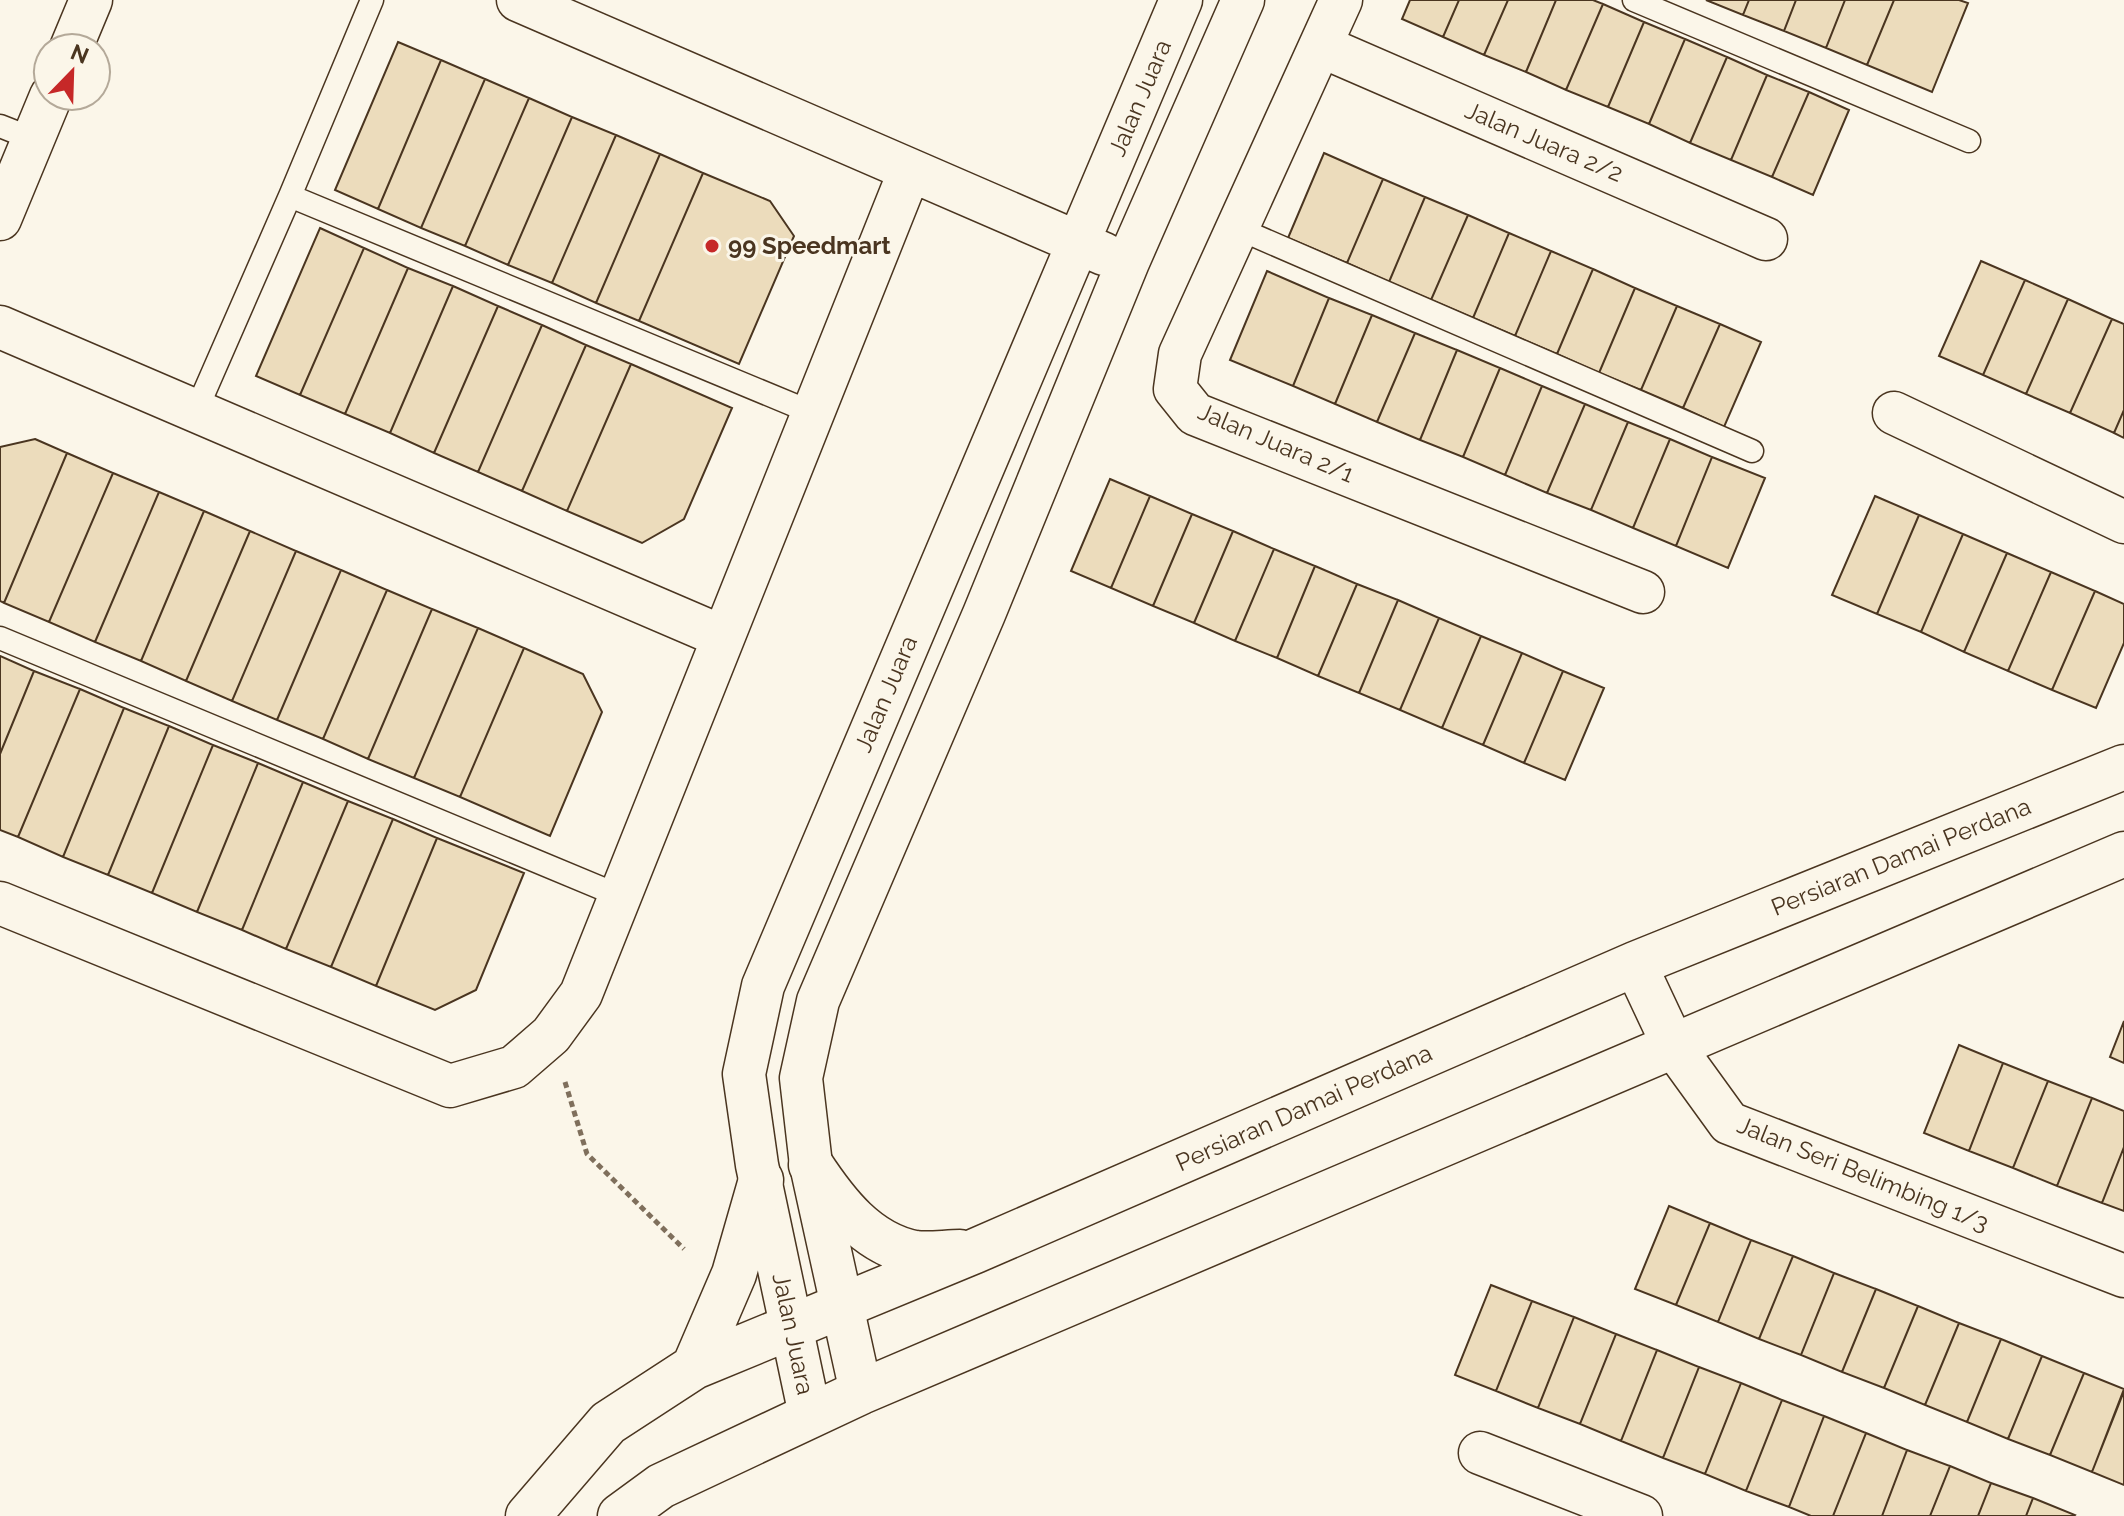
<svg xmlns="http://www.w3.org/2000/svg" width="2124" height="1516" font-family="Raleway,sans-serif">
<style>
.building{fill:#ecdcbc;stroke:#4a3520;stroke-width:2}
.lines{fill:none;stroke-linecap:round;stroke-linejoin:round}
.lane-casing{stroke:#4a3520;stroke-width:25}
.street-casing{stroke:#4a3520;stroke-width:45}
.secondary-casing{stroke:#4a3520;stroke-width:47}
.path{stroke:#7f6f5c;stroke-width:5;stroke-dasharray:6 4;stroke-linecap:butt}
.lane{stroke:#fbf6e9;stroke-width:22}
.street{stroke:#fbf6e9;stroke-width:42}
.secondary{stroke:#fbf6e9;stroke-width:44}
.poi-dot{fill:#c62828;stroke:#fbf6e9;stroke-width:3}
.labels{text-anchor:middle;stroke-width:6;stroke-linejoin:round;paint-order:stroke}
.street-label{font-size:24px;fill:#4a3520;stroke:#fbf6e9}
.poi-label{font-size:24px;font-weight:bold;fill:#4a3520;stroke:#fbf6e9;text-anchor:start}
</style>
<rect width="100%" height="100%" fill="#fbf6e9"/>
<path class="building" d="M 1410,0 L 1459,0 L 1443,37 L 1402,19 Z
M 1459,0 L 1508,0 L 1484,55 L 1443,37 Z
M 1508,0 L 1556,0 L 1526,72 L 1484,55 Z
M 1556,0 L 1593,0 L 1603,4 L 1566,90 L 1526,72 Z
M 1706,0 L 1749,0 L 1743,15 Z
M 1749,0 L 1796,0 L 1784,31 L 1743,15 Z
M 1796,0 L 1845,0 L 1826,48 L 1784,31 Z
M 1845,0 L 1894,0 L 1867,65 L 1826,48 Z
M 1894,0 L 1959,0 L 1968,3 L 1932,92 L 1867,65 Z
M 1603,4 L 1644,22 L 1608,107 L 1566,90 Z
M 1644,22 L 1685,39 L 1649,124 L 1608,107 Z
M 1685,39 L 1727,57 L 1690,143 L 1649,124 Z
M 398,42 L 441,60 L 378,209 L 335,190 Z
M 1727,57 L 1767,75 L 1731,160 L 1690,143 Z
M 441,60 L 485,79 L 421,228 L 378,209 Z
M 1767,75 L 1809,92 L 1772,177 L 1731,160 Z
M 485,79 L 529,98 L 465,246 L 421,228 Z
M 1809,92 L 1849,110 L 1813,195 L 1772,177 Z
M 529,98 L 572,117 L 508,265 L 465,246 Z
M 572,117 L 616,135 L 552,283 L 508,265 Z
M 616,135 L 660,154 L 596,303 L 552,283 Z
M 1324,153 L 1383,179 L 1347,263 L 1288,238 Z
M 660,154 L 703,173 L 639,321 L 596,303 Z
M 703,173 L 770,201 L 794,236 L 739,364 L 639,321 Z
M 1383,179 L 1425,197 L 1389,282 L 1347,263 Z
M 1425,197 L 1468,215 L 1431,300 L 1389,282 Z
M 1468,215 L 1509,233 L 1473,318 L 1431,300 Z
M 320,228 L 364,248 L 300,395 L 256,376 Z
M 1509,233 L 1551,251 L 1515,336 L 1473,318 Z
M 364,248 L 408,268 L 345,414 L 300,395 Z
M 1551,251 L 1593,269 L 1557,354 L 1515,336 Z
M 1981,261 L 2025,280 L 1983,375 L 1939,356 Z
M 408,268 L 453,286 L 390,433 L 345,414 Z
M 1593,269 L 1635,288 L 1599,373 L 1557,354 Z
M 1267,271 L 1329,298 L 1293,386 L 1230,360 Z
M 2025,280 L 2068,299 L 2026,394 L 1983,375 Z
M 453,286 L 498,306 L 434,453 L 390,433 Z
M 1635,288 L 1677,306 L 1641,390 L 1599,373 Z
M 1329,298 L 1372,315 L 1335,404 L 1293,386 Z
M 2068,299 L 2112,319 L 2070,413 L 2026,394 Z
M 498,306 L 542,325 L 478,472 L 434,453 Z
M 1677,306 L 1720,324 L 1683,408 L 1641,390 Z
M 1372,315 L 1415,333 L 1377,422 L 1335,404 Z
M 2112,319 L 2124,324 L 2124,410 L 2114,433 L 2070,413 Z
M 1720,324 L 1761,342 L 1724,427 L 1683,408 Z
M 542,325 L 586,345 L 522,491 L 478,472 Z
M 1415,333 L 1457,350 L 1420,440 L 1377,422 Z
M 586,345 L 631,364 L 567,511 L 522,491 Z
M 1457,350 L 1500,368 L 1463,457 L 1420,440 Z
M 631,364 L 732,408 L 684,519 L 642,543 L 567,511 Z
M 1500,368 L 1542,386 L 1505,475 L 1463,457 Z
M 1542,386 L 1585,404 L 1547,493 L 1505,475 Z
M 1585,404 L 1628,422 L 1591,510 L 1547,493 Z
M 2124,410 L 2124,438 L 2114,433 Z
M 1628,422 L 1670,439 L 1633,528 L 1591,510 Z
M 35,439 L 67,453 L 4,603 L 0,601 L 0,447 Z
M 1670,439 L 1712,457 L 1676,546 L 1633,528 Z
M 67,453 L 113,473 L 49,622 L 4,603 Z
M 1712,457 L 1765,478 L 1728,568 L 1676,546 Z
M 113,473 L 159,492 L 95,642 L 49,622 Z
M 1110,479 L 1150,496 L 1111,588 L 1071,571 Z
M 159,492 L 204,511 L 141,661 L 95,642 Z
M 1150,496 L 1192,514 L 1153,606 L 1111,588 Z
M 1875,496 L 1919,515 L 1877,614 L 1832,595 Z
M 204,511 L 250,531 L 186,681 L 141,661 Z
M 1192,514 L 1233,531 L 1194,623 L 1153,606 Z
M 1919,515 L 1963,534 L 1921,632 L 1877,614 Z
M 250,531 L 296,551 L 232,701 L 186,681 Z
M 1233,531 L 1274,549 L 1235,641 L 1194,623 Z
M 1963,534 L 2007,553 L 1964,652 L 1921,632 Z
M 1274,549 L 1315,566 L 1277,658 L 1235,641 Z
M 296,551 L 341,570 L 277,720 L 232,701 Z
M 2007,553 L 2051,572 L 2008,671 L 1964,652 Z
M 1315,566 L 1357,584 L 1318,676 L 1277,658 Z
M 341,570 L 387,590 L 323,739 L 277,720 Z
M 2051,572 L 2095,591 L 2052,690 L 2008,671 Z
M 1357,584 L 1398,600 L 1359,693 L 1318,676 Z
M 387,590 L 432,609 L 368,759 L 323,739 Z
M 2095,591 L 2124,604 L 2124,643 L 2096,708 L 2052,690 Z
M 1398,600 L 1439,618 L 1400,710 L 1359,693 Z
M 432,609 L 478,628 L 414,778 L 368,759 Z
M 1439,618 L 1481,636 L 1442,728 L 1400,710 Z
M 478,628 L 524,648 L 460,797 L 414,778 Z
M 1481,636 L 1522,653 L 1483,745 L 1442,728 Z
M 524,648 L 583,674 L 602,712 L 550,836 L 460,797 Z
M 1522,653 L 1563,671 L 1524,763 L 1483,745 Z
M 0,656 L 34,671 L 0,754 Z
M 34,671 L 80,689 L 18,837 L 0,830 L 0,754 Z
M 1563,671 L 1604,688 L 1565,780 L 1524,763 Z
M 80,689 L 124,708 L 63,857 L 18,837 Z
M 124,708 L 169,726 L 108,875 L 63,857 Z
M 169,726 L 213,745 L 152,893 L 108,875 Z
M 213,745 L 258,763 L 197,912 L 152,893 Z
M 258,763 L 303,782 L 242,930 L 197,912 Z
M 303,782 L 348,801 L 286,949 L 242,930 Z
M 348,801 L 393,819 L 331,967 L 286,949 Z
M 393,819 L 437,838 L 376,986 L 331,967 Z
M 437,838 L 524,873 L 476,990 L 435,1010 L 376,986 Z
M 2124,1021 L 2124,1063 L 2110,1057 Z
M 1959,1045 L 2003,1063 L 1969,1151 L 1924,1133 Z
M 2003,1063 L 2048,1081 L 2013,1168 L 1969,1151 Z
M 2048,1081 L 2092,1098 L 2057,1186 L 2013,1168 Z
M 2092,1098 L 2124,1111 L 2124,1147 L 2102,1203 L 2057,1186 Z
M 2124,1147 L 2124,1211 L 2102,1203 Z
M 1669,1206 L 1710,1223 L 1676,1305 L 1635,1289 Z
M 1710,1223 L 1751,1240 L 1718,1322 L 1676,1305 Z
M 1751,1240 L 1793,1256 L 1759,1339 L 1718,1322 Z
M 1793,1256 L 1834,1273 L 1801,1355 L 1759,1339 Z
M 1834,1273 L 1876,1289 L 1842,1372 L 1801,1355 Z
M 1491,1285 L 1532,1301 L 1496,1391 L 1455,1375 Z
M 1876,1289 L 1918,1306 L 1884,1388 L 1842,1372 Z
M 1532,1301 L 1574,1317 L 1538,1408 L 1496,1391 Z
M 1918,1306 L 1959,1323 L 1925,1405 L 1884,1388 Z
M 1574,1317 L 1616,1334 L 1580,1424 L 1538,1408 Z
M 1959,1323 L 2001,1339 L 1967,1422 L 1925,1405 Z
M 1616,1334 L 1657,1350 L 1621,1441 L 1580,1424 Z
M 2001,1339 L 2042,1356 L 2008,1439 L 1967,1422 Z
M 1657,1350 L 1699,1367 L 1663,1458 L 1621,1441 Z
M 2042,1356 L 2084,1373 L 2050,1455 L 2008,1439 Z
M 1699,1367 L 1741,1383 L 1705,1474 L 1663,1458 Z
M 2084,1373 L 2124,1389 L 2092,1472 L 2050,1455 Z
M 1741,1383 L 1782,1400 L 1746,1491 L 1705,1474 Z
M 2124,1391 L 2124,1485 L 2092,1472 Z
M 1782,1400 L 1824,1416 L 1789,1507 L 1746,1491 Z
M 1824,1416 L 1866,1433 L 1833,1516 L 1811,1516 L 1789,1507 Z
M 1866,1433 L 1907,1450 L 1882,1516 L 1833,1516 Z
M 1907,1450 L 1950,1466 L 1930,1516 L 1882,1516 Z
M 1950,1466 L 1991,1483 L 1978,1516 L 1930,1516 Z
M 1991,1483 L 2033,1498 L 2026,1516 L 1978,1516 Z
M 2033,1498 L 2075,1515 L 2074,1516 L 2026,1516 Z"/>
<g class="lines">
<defs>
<path id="lane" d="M 372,0 L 290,196 L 813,413
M 1634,0 L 1969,141
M 0,126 L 33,139
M 1237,228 L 1752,451
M 196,411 L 290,196
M 0,638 L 620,896"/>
<path id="street" d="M 518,0 L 1104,254
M 1341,0 L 1180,354 L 1175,389 L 1195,414 L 1643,592
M 1321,46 L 1766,239
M 71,48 L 91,0
M 0,219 L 51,96
M 0,327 L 723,637
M 1894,413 L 2124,522
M 0,903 L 450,1086 L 514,1067 L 551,1035 L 581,994 L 910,170
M 1635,964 L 1674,1047 L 1729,1123 L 2124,1276
M 861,1392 L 811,1165 L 801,1078 L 818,1001 L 984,614 L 1128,262 L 1243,0
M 810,1415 L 757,1165 L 744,1074 L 763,986 L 1181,0
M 1480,1453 L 1641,1516"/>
<path id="secondary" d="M 811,1165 C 836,1203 867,1244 915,1253 C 929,1255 946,1252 960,1252
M 694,1367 L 734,1274 L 761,1180
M 528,1516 L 608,1423 L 694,1367 L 975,1251 L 1635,964 L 2124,767
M 620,1516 L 661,1486 L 861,1392 L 2124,854"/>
</defs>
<use href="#lane" class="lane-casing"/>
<use href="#street" class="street-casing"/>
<use href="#secondary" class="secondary-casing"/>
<path class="path" d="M 565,1082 L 587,1154 L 684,1249"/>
<use href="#lane" class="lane"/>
<use href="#street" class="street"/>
<use href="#secondary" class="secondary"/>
</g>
<circle class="poi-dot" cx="712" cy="246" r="8"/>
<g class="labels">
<g class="street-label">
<text transform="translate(1140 98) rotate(-67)" y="8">Jalan Juara</text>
<text transform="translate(1544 142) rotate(23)" y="8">Jalan Juara 2/2</text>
<text transform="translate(1276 443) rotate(23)" y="8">Jalan Juara 2/1</text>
<text transform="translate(886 694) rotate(-67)" y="8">Jalan Juara</text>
<text transform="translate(1901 857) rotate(-22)" y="8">Persiaran Damai Perdana</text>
<text transform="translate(1304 1108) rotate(-24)" y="8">Persiaran Damai Perdana</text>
<text transform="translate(1863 1174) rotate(22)" y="8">Jalan Seri Belimbing 1/3</text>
<text transform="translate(793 1334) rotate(78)" y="8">Jalan Juara</text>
</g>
<g class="poi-label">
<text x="728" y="254">99 Speedmart</text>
</g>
</g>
<g transform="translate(72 72) rotate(23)"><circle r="38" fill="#fbf6e9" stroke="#b4a999" stroke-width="2"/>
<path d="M0-6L14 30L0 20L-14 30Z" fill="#c62828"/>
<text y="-12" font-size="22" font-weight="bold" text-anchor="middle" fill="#4a3520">N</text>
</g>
</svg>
